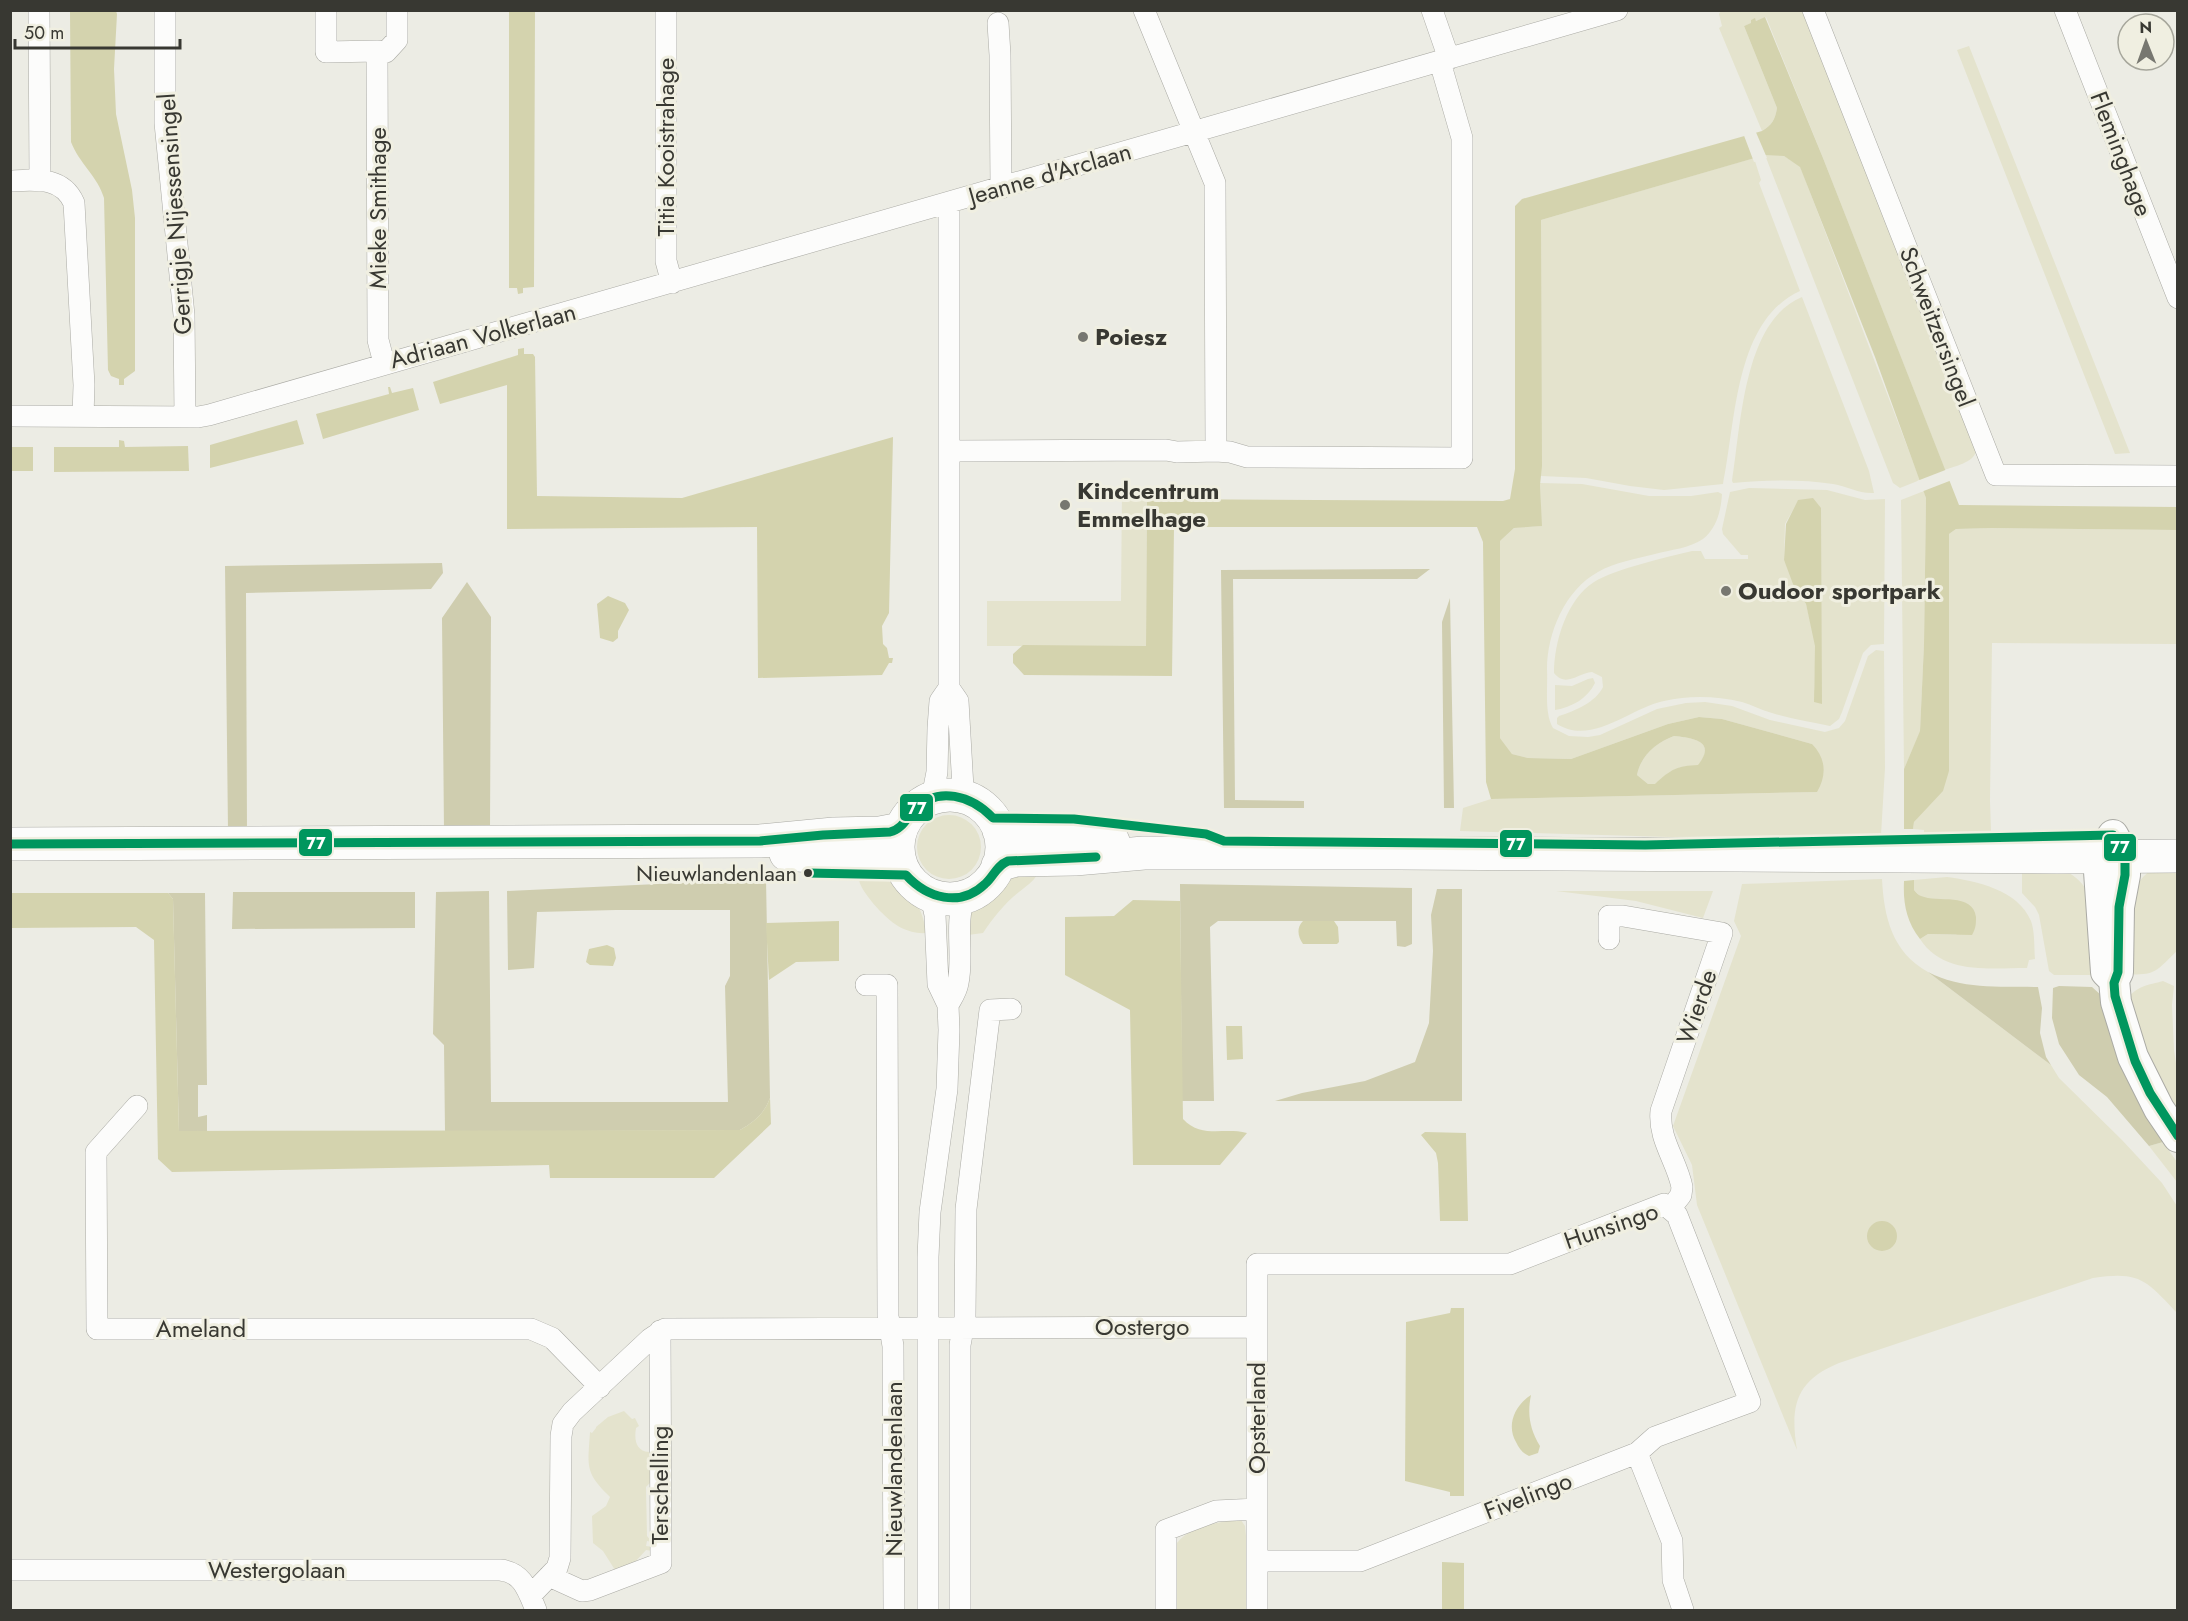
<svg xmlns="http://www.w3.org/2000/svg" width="2188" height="1621" font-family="Jost,sans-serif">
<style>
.green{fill:#e4e3cd;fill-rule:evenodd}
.forest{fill:#cfcdaf}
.water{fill:#d4d3ae;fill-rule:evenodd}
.pier{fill:#ecece4}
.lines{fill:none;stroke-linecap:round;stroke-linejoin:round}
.minor-casing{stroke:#aaaaa4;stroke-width:22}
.secondary-casing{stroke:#aaaaa4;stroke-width:32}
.primary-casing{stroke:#aaaaa4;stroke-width:34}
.minor{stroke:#fcfcfb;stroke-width:21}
.secondary{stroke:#fcfcfb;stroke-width:30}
.primary{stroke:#fcfcfb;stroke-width:33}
.bus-1-casing{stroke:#f0efe1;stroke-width:14}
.bus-1{stroke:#00965e;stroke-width:9}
.poi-dot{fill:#777770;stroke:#f0efe1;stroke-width:2}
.bus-dot{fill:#383832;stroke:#f0efe1;stroke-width:2}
.labels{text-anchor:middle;stroke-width:6;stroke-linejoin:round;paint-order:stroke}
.bus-label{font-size:22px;fill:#383832;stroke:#f0efe1;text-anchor:end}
.street-label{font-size:24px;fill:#383832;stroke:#f0efe1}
.poi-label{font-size:24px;font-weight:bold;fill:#383832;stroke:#f0efe1;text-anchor:start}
.line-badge{stroke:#f0efe1;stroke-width:2}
.badge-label{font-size:16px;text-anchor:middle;font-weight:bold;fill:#fff}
</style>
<rect width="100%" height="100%" fill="#ecece4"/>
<path class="green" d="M 1721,11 L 1805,11 L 1976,452 C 1972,463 1955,466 1945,470 L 1823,158 L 1766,17 L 1756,21 L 1755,19 L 1751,20 L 1752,23 L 1744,26 L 1777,108 C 1775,120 1772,125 1762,131 L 1719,28 L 1722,26 L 1719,14 Z
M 1969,46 L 2130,453 L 2115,454 L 1957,50 Z
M 1773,154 L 1784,156 L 1800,166 L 1920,480 L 1900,488 L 1893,483 L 1765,155 Z
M 1754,158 L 1761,180 L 1759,183 L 1800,291 C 1734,321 1736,423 1723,484 L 1664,490 L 1630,486 L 1586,478 L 1541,476 L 1541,220 Z
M 1802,297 L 1869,471 L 1874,493 C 1859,494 1847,486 1833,484 C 1801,479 1765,480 1733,483 L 1732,481 C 1741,427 1743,321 1802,297 Z
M 1540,483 L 1582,484 L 1649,496 L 1691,496 L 1718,492 L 1722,494 C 1721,510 1717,528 1703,539 C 1690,548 1670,550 1655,554 C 1636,559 1615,562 1598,572 C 1565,590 1547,633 1547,669 C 1548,687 1544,713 1553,728 L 1569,736 L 1588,737 L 1600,735 L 1657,709 L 1686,703 L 1705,702 L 1732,706 L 1770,720 L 1825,732 L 1839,728 L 1845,721 L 1868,656 L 1876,650 L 1884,651 L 1885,768 L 1881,835 L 1671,837 L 1460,831 L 1463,808 L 1491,799 L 1816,792 L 1812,744 L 1722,719 L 1699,717 L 1668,724 L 1571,759 L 1528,758 L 1512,754 L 1500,738 L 1500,541 L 1514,528 L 1541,526 Z
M 1122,487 L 1147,487 L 1146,646 L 987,646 L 987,601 L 1121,601 Z
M 1749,488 L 1827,490 L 1865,500 L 1885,499 L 1884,644 L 1871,645 L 1863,653 L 1842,712 L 1839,719 L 1830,726 C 1810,722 1791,719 1772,713 C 1761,710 1752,705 1742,702 C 1716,696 1690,695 1664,701 C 1630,708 1592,746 1557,724 L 1557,718 L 1559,716 C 1575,711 1596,702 1603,687 L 1602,677 L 1592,672 C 1578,673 1566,688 1554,673 C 1554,642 1567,599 1594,582 C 1615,569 1667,557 1692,551 L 1701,551 L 1705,559 L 1748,559 L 1748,555 L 1741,555 L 1723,534 L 1722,529 L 1730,492 ZM 1798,501 L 1821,509 L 1821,704 L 1814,689 L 1816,646 L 1806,604 L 1784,560 L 1785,524 Z
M 1924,491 L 1926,498 L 1924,644 L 1920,732 L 1904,769 L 1901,500 Z
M 1992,528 L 2177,530 L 2177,644 L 1992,643 L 1990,801 L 1991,831 L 1924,834 L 1924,830 L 1913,829 L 1914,822 L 1926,807 L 1949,771 L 1949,534 L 1956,529 Z
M 1588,679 L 1593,678 L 1595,683 C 1587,699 1572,707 1555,710 L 1555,685 L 1572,686 Z
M 1674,736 C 1694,738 1717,741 1698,766 C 1677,766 1671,769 1656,784 L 1648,784 L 1637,775 C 1641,755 1656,743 1674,736 Z
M917 847a32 32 0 1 1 64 0a32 32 0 1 1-64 0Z
M 2177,861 L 2177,951 C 2156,971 2156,976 2126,974 C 2128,951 2128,891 2143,877 C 2153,867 2165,865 2177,861 Z
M 2022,863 C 2050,867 2071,865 2088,892 L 2100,975 L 2054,975 L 2049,971 L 2039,915 L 2035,907 L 2022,893 Z
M 1012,873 L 1037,875 C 1032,883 1026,886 1019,892 C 1005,903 993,918 983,933 L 968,935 C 969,929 969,921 970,915 C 974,900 998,881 1012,873 Z
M 1947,877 C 1977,881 2018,890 2031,921 C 2035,932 2034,947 2035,959 L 2029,960 L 2027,968 C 1990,968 1943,975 1920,939 L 1928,934 L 1957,935 L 1914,890 L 1914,880 Z
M 876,879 C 907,880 923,905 926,933 C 916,934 903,930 895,924 C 884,917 861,892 859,880 Z
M 1882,879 C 1884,917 1892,952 1928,972 L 2051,1065 L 2059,1078 L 2122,1140 L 2162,1183 L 2177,1206 L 2177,1313 C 2146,1280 2140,1271 2093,1278 L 1839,1363 C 1795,1381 1790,1407 1797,1450 L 1697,1205 L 1692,1165 L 1673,1126 L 1741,936 L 1734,921 L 1742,884 Z
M 1556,891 L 1713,891 L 1703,918 L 1636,901 Z
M 2163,981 L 2174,986 L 2172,1005 L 2174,1050 L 2177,1070 L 2177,1121 L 2166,1105 L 2127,1000 C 2135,986 2149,985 2163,981 Z
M 2163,1142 L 2177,1162 L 2177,1182 L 2149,1146 Z
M 624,1411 L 632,1419 L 635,1418 L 639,1426 L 636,1428 C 634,1440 636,1451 649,1452 L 649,1458 L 654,1458 L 654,1479 L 646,1487 L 647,1536 L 652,1542 L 647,1541 L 646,1546 L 654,1547 L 653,1551 L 646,1550 L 635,1562 L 615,1570 L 603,1551 L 593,1543 L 592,1516 L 606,1506 L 610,1497 C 584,1472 588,1466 590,1432 L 592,1433 L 596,1428 L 596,1427 L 608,1417 Z
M 1241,1520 L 1245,1526 L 1246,1536 L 1247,1610 L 1174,1610 L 1177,1543 C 1190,1526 1221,1521 1241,1520 Z"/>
<path class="forest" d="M 442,563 L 443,573 L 431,589 L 246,593 L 247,831 L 228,831 L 225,566 Z
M 1430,569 L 1417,579 L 1233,579 L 1235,800 L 1304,801 L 1304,808 L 1224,808 L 1221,570 Z
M 467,582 L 491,617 L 490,830 L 444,831 L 442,618 Z
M 1450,598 L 1454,808 L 1444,808 L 1442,622 Z
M 766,879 L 770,1098 C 764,1114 754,1122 740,1130 L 445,1132 L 444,1045 L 433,1034 L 436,892 L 489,891 L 491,1102 L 728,1102 L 725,986 L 730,976 L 730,910 L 616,910 L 537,912 L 534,968 L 508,970 L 507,891 Z
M 1180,884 L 1412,888 L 1412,944 L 1405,947 L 1397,946 L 1396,921 L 1218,921 L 1210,927 L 1214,1101 L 1182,1101 Z
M 1437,889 L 1462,889 L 1462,1101 L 1275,1101 L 1302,1093 L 1365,1081 L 1415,1062 L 1429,1023 L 1433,951 L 1431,915 Z
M 233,892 L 415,892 L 415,928 L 232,929 Z
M 168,893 L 205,893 L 207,1085 L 198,1085 L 198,1117 L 207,1115 L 207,1132 L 179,1131 L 173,899 Z
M 1928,972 C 1962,990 2001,986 2038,987 L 2042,1008 L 2040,1033 L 2046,1057 L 2051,1065 Z
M 2059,986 L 2092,987 L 2102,996 L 2129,1082 L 2143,1111 L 2163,1142 L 2149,1146 L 2107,1097 L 2079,1075 L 2059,1044 L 2052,1018 L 2053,988 Z"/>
<path class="water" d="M 70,11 L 116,11 L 117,14 L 114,69 L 116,114 L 132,190 L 135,218 L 135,371 L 124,379 L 124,385 L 119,385 L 119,379 L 111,376 L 108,370 L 104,198 C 98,177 79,163 71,142 Z
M 509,11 L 535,11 L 534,287 L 523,288 L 523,293 L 518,294 L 517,288 L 509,288 Z
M 1765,17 L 1823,158 L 1959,505 L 2177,507 L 2177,530 L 1992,528 L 1956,529 L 1949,534 L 1949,771 L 1943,791 L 1914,822 L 1913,829 L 1904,829 L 1904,769 L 1920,731 L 1924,644 L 1926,498 L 1875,357 L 1800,167 L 1784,156 L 1765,155 L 1541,220 L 1542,466 L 1540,485 L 1542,526 L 1514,528 L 1500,541 L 1500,738 L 1512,754 L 1528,758 L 1571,759 L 1668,724 L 1699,717 L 1722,719 L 1812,744 C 1826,758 1827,775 1817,792 L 1491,799 L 1486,782 L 1483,542 L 1477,527 L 1174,527 L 1172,676 L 1024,675 L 1013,663 L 1013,654 L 1023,645 L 1146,646 L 1147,499 L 1503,501 L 1510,499 L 1515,469 L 1515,206 L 1522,199 L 1762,131 C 1772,125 1775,120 1777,108 L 1744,26 L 1751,23 L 1751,20 L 1755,18 L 1756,21 ZM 1674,736 C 1693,738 1717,741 1698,765 C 1677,766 1671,769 1655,784 L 1648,784 L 1637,775 C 1641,755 1656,743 1674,736 Z
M 524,348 L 524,354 L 533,354 L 535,357 L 537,496 L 682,498 L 893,437 L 889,613 L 882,626 L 883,644 L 887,648 L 889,658 L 893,658 L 892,663 L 889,663 L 882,675 L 758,678 L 757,527 L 507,529 L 507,385 L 440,404 L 433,382 L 518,355 L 518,349 Z
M 388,387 L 390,387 L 392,393 L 413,388 L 419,410 L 323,439 L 316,414 L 389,394 Z
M 297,420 L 304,444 L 210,468 L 210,445 Z
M 119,440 L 124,441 L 125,447 L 188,446 L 189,471 L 54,472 L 54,447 L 119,447 Z
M 11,447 L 33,447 L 33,471 L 11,471 Z
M 1813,498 L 1821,508 L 1822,704 L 1814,702 L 1815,646 L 1806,604 L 1793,584 L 1784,560 L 1786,524 L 1798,500 Z
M 608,596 L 625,603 L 629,610 L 618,631 L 618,638 L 613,642 L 600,638 L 597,604 Z
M 1914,880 L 1914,890 C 1916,892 1918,895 1921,896 C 1937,903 1973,892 1976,917 C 1976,924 1976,928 1972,935 L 1928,934 L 1920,939 C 1906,921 1903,903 1904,881 Z
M 11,893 L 168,893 L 173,899 L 179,1131 L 740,1130 C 754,1122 764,1114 770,1098 L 771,1124 L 714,1178 L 550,1178 L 549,1165 L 172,1172 L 158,1159 L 154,940 L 136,927 L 11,928 Z
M 1133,900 L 1180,901 L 1183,1119 C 1202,1139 1223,1127 1247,1133 L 1220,1165 L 1133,1165 L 1130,1010 L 1065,975 L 1065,917 L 1114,916 Z
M 839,921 L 839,961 L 796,962 L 769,980 L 766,923 Z
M 1303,921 L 1334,921 L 1338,927 L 1339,942 L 1337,944 L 1303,944 C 1298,937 1296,928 1303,921 Z
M 607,945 L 614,948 L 616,958 L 613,966 L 590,965 L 586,962 L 589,949 Z
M 1226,1026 L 1242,1026 L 1243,1059 L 1227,1060 Z
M 1425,1132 L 1466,1133 L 1468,1221 L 1440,1221 L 1438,1163 L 1436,1153 L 1421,1135 Z
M1867 1236a15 15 0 1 1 30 0a15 15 0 1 1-30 0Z
M 1451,1308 L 1464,1308 L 1464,1496 L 1450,1496 L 1450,1492 L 1405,1481 L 1406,1322 L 1450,1313 Z
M 1531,1395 C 1527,1415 1530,1429 1540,1446 L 1538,1453 L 1529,1456 C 1522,1453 1519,1448 1516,1442 C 1506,1425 1515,1405 1531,1395 Z
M 1442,1562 L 1464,1563 L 1464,1610 L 1442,1610 Z"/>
<path class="pier" d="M 1755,130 L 1767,158 L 1754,162 L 1743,133 Z
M 1948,469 L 1952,480 L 1921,492 L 1917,481 Z"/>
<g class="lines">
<defs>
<path id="minor" d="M 39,10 L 40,180
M 165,10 L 165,123 L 184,315 L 185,417
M 326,10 L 326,52 L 377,51
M 666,10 L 666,261 L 672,283
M 1432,10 L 1449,59
M 1813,10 L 1996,475 L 2178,476
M 2065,10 L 2178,298
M 998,23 L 1000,55 L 1001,188
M 10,181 C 35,180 62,176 74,203 L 84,385 L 83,416
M 384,363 L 378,340 L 377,51 L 386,52 L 397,40 L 397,10
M 10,416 L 198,417 L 209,415 L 1617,10
M 949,451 L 1166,450 L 1177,452 L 1216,451 L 1215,183 L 1144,10
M 1216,451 L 1230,452 L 1247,457 L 1462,458 L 1462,138 L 1440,62
M 949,688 L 958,701 L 963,788 L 967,798
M 932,798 L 937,772 L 938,728 L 940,701 L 949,688 L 949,204
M 1609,939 L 1609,916 L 1623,916 L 1722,933 L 1661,1111 C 1658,1139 1677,1161 1682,1187 L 1681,1195 L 1670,1209
M 866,985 L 887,985 L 888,1316 L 893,1346 L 894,1610
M 948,1005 C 952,998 957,991 958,983 C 964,955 954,923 965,896
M 137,1106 L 96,1152 L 97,1329 L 531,1329 L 552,1338 L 600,1387
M 1257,1327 L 1257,1610
M 1637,1453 L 1672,1541 L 1673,1580 L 1683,1610
M 10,1570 L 500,1570 C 523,1572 528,1591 536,1610
M 549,1576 L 582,1591 L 590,1590 L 661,1563 L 660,1331
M 530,1596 L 557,1568 L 560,1558 L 561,1436 L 563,1424 L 572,1412 L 650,1339 L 665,1329 L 1257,1327 L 1257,1264 L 1510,1264 L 1664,1204 L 1677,1215 L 1750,1402 L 1655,1437 L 1637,1453 L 1360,1561 L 1257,1561
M 928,1610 L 928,1257 L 930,1212 L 947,1089 L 949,1030 L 948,1005 L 938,984 L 935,915 L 931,895
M 960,1610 L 960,1345 L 965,1318 L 966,1209 L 990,1010 L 1011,1009
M 1166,1610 L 1166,1530 L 1216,1511 L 1257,1509"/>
<path id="secondary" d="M 2114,980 L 2118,972 L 2119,907 L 2125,875 L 2125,857 L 2113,835 L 2098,857 L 2106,972 L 2114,980 L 2116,1002 L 2133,1057 L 2159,1109 L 2178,1137"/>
<path id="primary" d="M898 847a52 52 0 1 1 104 0a52 52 0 1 1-104 0Z
M 999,831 L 1017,835 L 1060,835 L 1113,841
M 10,844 L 760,841 L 834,834 L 880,833 L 901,829
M 786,854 L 836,858 L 880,858 L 900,863
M 998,865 L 1016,860 L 1075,859 L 1144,853 L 1398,853 L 2057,857 L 2178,856"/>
</defs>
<use href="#minor" class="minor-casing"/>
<use href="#secondary" class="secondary-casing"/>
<use href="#primary" class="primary-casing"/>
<use href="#minor" class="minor"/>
<use href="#secondary" class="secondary"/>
<use href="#primary" class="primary"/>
<defs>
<path id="bus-1" d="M 10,844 L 760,841 L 823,835 L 890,832 C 902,829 906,819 914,810 C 938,785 972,796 993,818 L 1074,819 L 1206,834 L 1224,841 L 1645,845 L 2113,835 L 2125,857 L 2125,875 L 2119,907 L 2118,972 L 2114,983 L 2115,996 L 2135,1061 L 2150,1093 L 2178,1136
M 808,873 L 906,875 C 927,898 960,908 985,884 C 994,876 996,866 1008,861 L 1096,857"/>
</defs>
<use href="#bus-1" class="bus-1-casing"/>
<use href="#bus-1" class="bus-1"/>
</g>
<g class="poi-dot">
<circle cx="1083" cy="337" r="6"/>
<circle cx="1065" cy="505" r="6"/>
<circle cx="1726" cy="591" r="6"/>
</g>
<circle class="bus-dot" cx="808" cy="873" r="5"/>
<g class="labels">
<g class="bus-label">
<text x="797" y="881">Nieuwlandenlaan</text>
</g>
<g class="street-label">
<text transform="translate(666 147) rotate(-90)" y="8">Titia Kooistrahage</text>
<text transform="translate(2121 154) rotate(69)" y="8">Fleminghage</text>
<text transform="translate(1050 174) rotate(-16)" y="8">Jeanne d'Arclaan</text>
<text transform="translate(378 208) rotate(-90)" y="8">Mieke Smithage</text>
<text transform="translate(175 214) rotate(-94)" y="8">Gerrigje Nijessensingel</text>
<text transform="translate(1937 327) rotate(69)" y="8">Schweitzersingel</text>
<text transform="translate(483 336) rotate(-15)" y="8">Adriaan Volkerlaan</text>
<text transform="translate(1697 1007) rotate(-71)" y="8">Wierde</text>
<text transform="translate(1611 1226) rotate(-19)" y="8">Hunsingo</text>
<text x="1142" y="1335">Oostergo</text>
<text x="201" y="1337">Ameland</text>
<text transform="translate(1257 1418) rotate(-90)" y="8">Opsterland</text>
<text transform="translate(894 1469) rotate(-90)" y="8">Nieuwlandenlaan</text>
<text transform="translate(660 1485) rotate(-90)" y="8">Terschelling</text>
<text transform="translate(1528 1496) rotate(-21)" y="8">Fivelingo</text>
<text x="277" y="1578">Westergolaan</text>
</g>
<g class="poi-label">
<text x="1095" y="345">Poiesz</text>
<text x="1077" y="499">Kindcentrum<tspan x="1077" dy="28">Emmelhage</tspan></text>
<text x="1738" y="599">Oudoor sportpark</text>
</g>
</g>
<g class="line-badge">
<rect x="899" y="793" width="35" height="29" rx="6" fill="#00965e"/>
<rect x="298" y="828" width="35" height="29" rx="6" fill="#00965e"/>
<rect x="1499" y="829" width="34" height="29" rx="6" fill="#00965e"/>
<rect x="2103" y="833" width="34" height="29" rx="6" fill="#00965e"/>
</g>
<g class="badge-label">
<text x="917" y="814">77</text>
<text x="316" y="849">77</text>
<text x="1516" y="850">77</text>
<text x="2120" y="853">77</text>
</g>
<rect width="2188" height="1621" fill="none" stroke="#383832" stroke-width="24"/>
<g transform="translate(2146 42) rotate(359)"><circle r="28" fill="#f0efe1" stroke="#a6a69b" stroke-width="1.5"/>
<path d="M0-4.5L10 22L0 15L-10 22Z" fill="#777770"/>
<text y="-9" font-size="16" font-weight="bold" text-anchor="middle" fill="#383832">N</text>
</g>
<path d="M15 39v9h165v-9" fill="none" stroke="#383832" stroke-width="3"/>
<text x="24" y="39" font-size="18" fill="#383832" stroke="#f0efe1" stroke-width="4.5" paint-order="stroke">50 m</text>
</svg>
